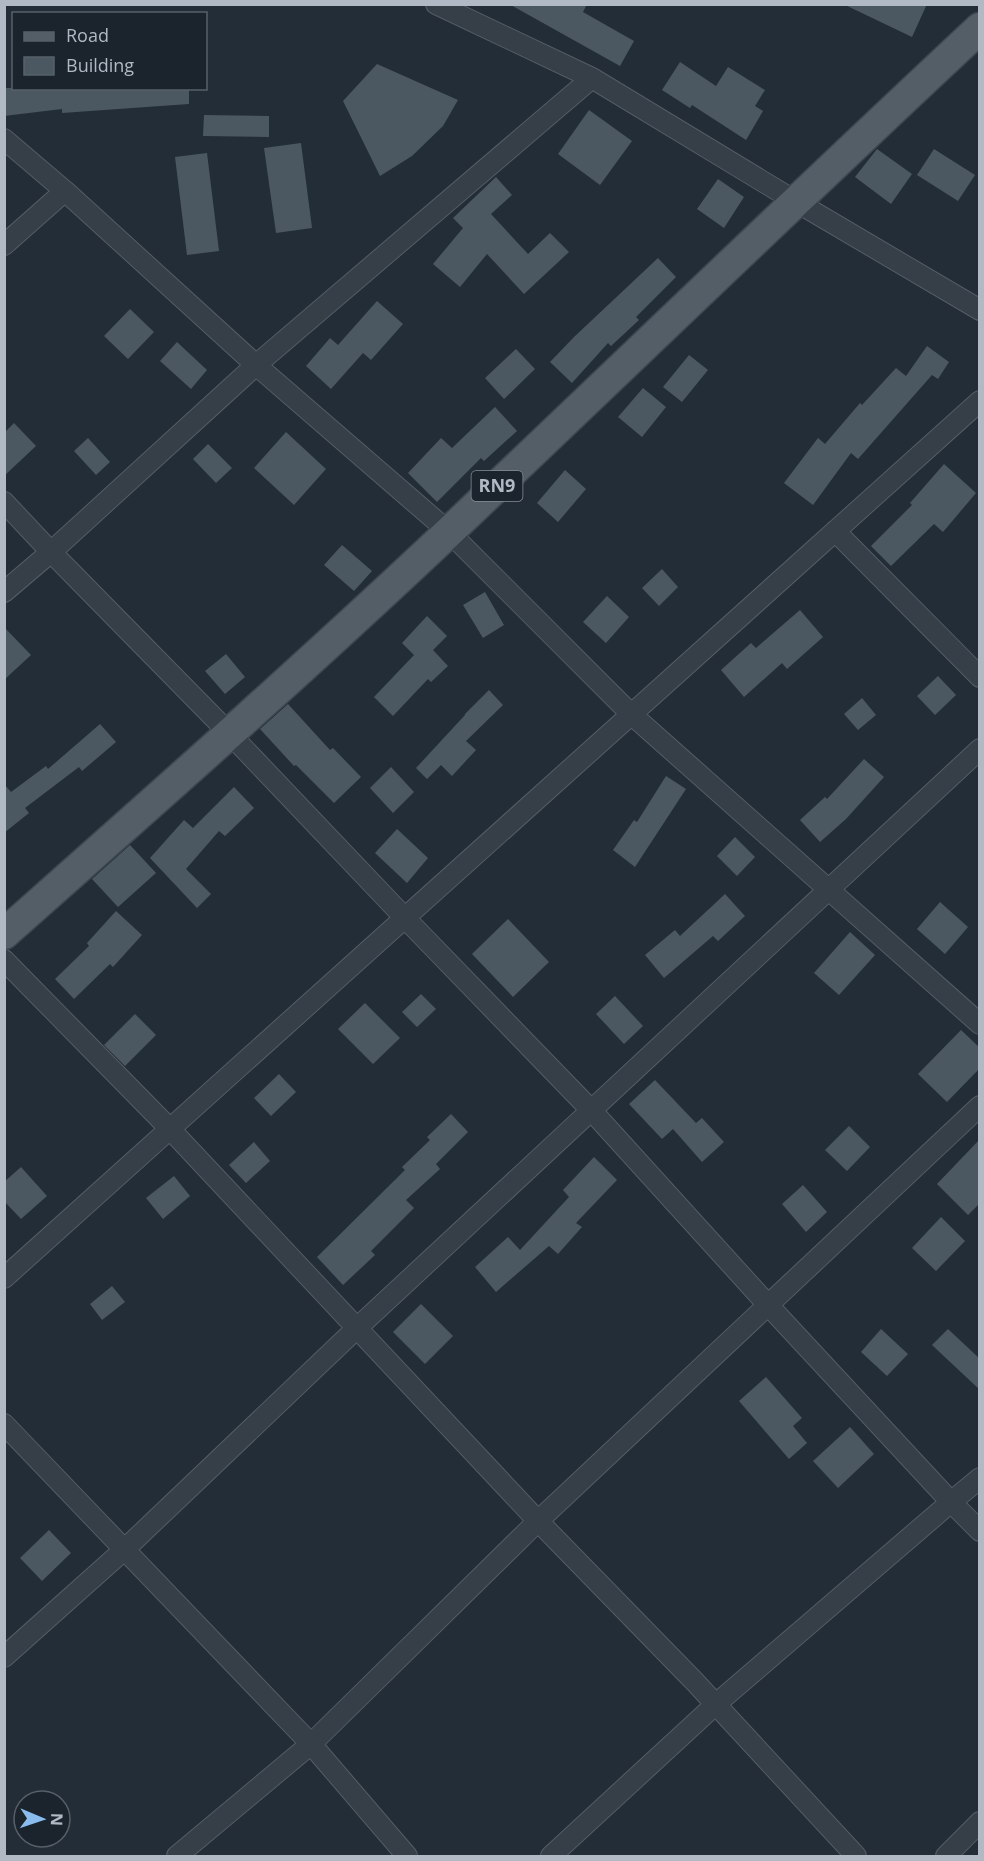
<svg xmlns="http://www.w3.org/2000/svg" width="984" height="1861" font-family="'Open Sans',sans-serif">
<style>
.building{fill:#4b5862}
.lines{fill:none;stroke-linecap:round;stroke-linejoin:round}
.minor-casing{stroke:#545d65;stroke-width:22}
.primary-casing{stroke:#3f4851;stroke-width:33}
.minor{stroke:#363f47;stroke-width:20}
.primary{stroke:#545e67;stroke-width:30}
.labels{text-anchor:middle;stroke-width:4.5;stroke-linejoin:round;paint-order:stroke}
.shield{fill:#1b242c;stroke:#848d96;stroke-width:1.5}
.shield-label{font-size:18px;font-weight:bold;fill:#b1bac4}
</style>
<rect width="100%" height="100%" fill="#232d37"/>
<path class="building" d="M 509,4 L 587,4 L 583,12 L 634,41 L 620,66 Z
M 843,4 L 927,4 L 912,37 Z
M 680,62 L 716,86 L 728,67 L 765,90 L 755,106 L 763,111 L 746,140 L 692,105 L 690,108 L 662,90 Z
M 377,64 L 458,100 L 443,126 L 412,156 L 380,176 L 343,101 Z
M 4,88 L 189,88 L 189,104 L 62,113 L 62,109 L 4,116 Z
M 589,110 L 632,141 L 600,185 L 558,154 Z
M 204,115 L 269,116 L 269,137 L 203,136 Z
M 301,143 L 312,228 L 276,233 L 264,148 Z
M 877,149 L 912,174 L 891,204 L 855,177 Z
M 934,149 L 975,175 L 958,201 L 917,175 Z
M 207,153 L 219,251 L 187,255 L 175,157 Z
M 496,177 L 512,195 L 491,214 L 528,254 L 550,233 L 569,252 L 524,294 L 487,254 L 460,287 L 433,264 L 463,228 L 453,218 Z
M 718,179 L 744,197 L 724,228 L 697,209 Z
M 658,258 L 676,277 L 636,317 L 639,320 L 611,346 L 608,343 L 572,383 L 550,362 L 574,337 Z
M 377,301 L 403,324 L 371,360 L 363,353 L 331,389 L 306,366 L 330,338 L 338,345 Z
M 130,309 L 154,332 L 128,359 L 104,336 Z
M 177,342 L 207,370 L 191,389 L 160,361 Z
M 927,346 L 949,362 L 938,379 L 932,375 L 858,459 L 851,453 L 813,505 L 784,483 L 818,438 L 825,444 L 860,403 L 862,405 L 896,368 L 906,376 Z
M 516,349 L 535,369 L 504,399 L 485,378 Z
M 689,355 L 708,370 L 682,402 L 663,387 Z
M 643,388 L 666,407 L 642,437 L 618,417 Z
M 495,407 L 517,431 L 484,461 L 481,458 L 437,502 L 408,473 L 441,438 L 452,448 Z
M 14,423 L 36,446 L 4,476 L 4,433 Z
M 286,432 L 326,469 L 294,505 L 254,468 Z
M 88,438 L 110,462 L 96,475 L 74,451 Z
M 208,444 L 232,468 L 216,483 L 193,459 Z
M 944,464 L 976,493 L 943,532 L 934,524 L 891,566 L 871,546 L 912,505 L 910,503 Z
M 565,470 L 586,489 L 558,522 L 537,503 Z
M 342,545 L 372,571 L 354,591 L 324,565 Z
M 662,569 L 678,587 L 659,606 L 642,588 Z
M 485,592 L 504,625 L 483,638 L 463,605 Z
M 607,596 L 629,617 L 606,643 L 583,622 Z
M 800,610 L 823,637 L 787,669 L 782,663 L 744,697 L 721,670 L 751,643 L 756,648 Z
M 427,616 L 447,636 L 433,650 L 448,666 L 431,682 L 428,679 L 393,716 L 374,697 L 414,655 L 402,643 Z
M 4,627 L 31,655 L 4,680 Z
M 226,654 L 245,677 L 225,694 L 205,671 Z
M 938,676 L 956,695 L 935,715 L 917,696 Z
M 489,690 L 503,705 L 466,741 L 476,750 L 452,776 L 441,765 L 427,779 L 416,768 L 465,715 L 465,714 Z
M 862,698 L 876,715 L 858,730 L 844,714 Z
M 288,704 L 330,750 L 333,748 L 361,777 L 334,803 L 296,765 L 294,766 L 260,729 Z
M 100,724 L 116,742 L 82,771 L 79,767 L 25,808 L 29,813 L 4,833 L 4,784 L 11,792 L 46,766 L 48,769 Z
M 864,759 L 884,777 L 846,819 L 820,842 L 800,820 L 825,797 L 827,799 Z
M 391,767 L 414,792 L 393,813 L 370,788 Z
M 666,776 L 686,789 L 635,867 L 613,850 L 634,820 L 637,822 Z
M 234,787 L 254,808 L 225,836 L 219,831 L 186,869 L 211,894 L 197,908 L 150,858 L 184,820 L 193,828 Z
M 397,829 L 428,858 L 407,883 L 375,853 Z
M 735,837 L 755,857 L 737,876 L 717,856 Z
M 130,845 L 156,873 L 118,907 L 92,879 Z
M 725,894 L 745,916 L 718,941 L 713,936 L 664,978 L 645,955 L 675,930 L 680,936 Z
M 940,902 L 968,927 L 945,954 L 917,929 Z
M 116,911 L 142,935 L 113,967 L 110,964 L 74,999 L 55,979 L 89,946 L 87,943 Z
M 508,919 L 549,962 L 513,997 L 472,954 Z
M 850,932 L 875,955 L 839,995 L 814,973 Z
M 421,994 L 436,1009 L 417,1027 L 402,1012 Z
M 615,996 L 643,1026 L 624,1044 L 596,1014 Z
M 365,1003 L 400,1038 L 373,1064 L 338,1029 Z
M 135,1014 L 156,1035 L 125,1066 L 104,1045 Z
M 961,1030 L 980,1048 L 980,1068 L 947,1102 L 918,1074 Z
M 279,1074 L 296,1092 L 271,1116 L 254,1098 Z
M 655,1080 L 696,1123 L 702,1118 L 724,1142 L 702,1162 L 673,1129 L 662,1139 L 629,1104 Z
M 451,1114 L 468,1132 L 436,1164 L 440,1169 L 406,1200 L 414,1208 L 371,1251 L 375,1255 L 343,1285 L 317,1257 L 405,1170 L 402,1167 L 430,1140 L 427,1137 Z
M 849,1126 L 870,1147 L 847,1171 L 825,1150 Z
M 980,1139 L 980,1203 L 968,1215 L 937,1184 Z
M 254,1142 L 270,1161 L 246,1183 L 229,1165 Z
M 594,1157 L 617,1180 L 576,1223 L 582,1227 L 558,1254 L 549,1246 L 496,1292 L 475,1267 L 508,1237 L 520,1250 L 569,1197 L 563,1190 Z
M 21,1167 L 47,1196 L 21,1219 L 4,1201 L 4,1182 Z
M 174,1176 L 190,1196 L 163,1219 L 146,1198 Z
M 803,1185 L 827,1212 L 806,1232 L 782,1204 Z
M 941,1217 L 965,1241 L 936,1271 L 912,1248 Z
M 112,1286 L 125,1302 L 102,1320 L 90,1304 Z
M 421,1304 L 453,1336 L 425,1364 L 393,1332 Z
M 881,1329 L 908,1354 L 887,1376 L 861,1352 Z
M 948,1329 L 980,1359 L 980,1390 L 932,1345 Z
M 766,1377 L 802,1418 L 793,1426 L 807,1443 L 789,1459 L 739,1401 Z
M 850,1427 L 874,1454 L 838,1488 L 813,1461 Z
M 49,1530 L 71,1553 L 42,1581 L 20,1558 Z"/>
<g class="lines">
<defs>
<path id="minor" d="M 436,4 L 592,78 L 795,201 L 980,310
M 4,139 L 65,191 L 256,365 L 449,532 L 631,714 L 980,1024
M 4,245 L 65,191
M 4,502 L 51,552 L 229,733 L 405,918 L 591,1110 L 768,1305 L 951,1502 L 716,1704 L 551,1856
M 835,531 L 980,677
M 4,592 L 51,552 L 256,365 L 592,78
M 4,960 L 170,1129 L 538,1521 L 695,1682 L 856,1856
M 4,1278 L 980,401
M 4,1424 L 311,1744 L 407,1856
M 980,1478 L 951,1502 L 980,1531
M 4,1657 L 125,1549 L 357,1328 L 980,749
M 177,1856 L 311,1744 L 538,1521 L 980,1106
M 946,1856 L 980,1822"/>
<path id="primary" d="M 4,934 C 154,801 305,668 451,530 C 627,363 802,194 980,28"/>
</defs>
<use href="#minor" class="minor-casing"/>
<use href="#primary" class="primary-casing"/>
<use href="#minor" class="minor"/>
<use href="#primary" class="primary"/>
</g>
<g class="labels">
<rect class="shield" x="471.5" y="471" width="51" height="30" rx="4.5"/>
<g class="shield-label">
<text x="497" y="492">RN9</text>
</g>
</g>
<rect width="984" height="1861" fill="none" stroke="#b1bac4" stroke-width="12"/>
<rect x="12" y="12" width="195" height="78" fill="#1b242c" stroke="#576069" stroke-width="1.5"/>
<rect x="24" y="32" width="30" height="9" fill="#545e67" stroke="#576069" stroke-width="1.5"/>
<text x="66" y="42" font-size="18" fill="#b1bac4">Road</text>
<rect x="24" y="57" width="30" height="18" fill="#4b5862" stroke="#576069" stroke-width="1.5"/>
<text x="66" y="72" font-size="18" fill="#b1bac4">Building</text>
<g transform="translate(42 1819) rotate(92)"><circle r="28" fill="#1b242c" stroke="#576069" stroke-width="1.5"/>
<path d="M0-4.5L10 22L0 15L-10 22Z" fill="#8bbcee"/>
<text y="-9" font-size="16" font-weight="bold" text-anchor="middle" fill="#b1bac4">N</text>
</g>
</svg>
